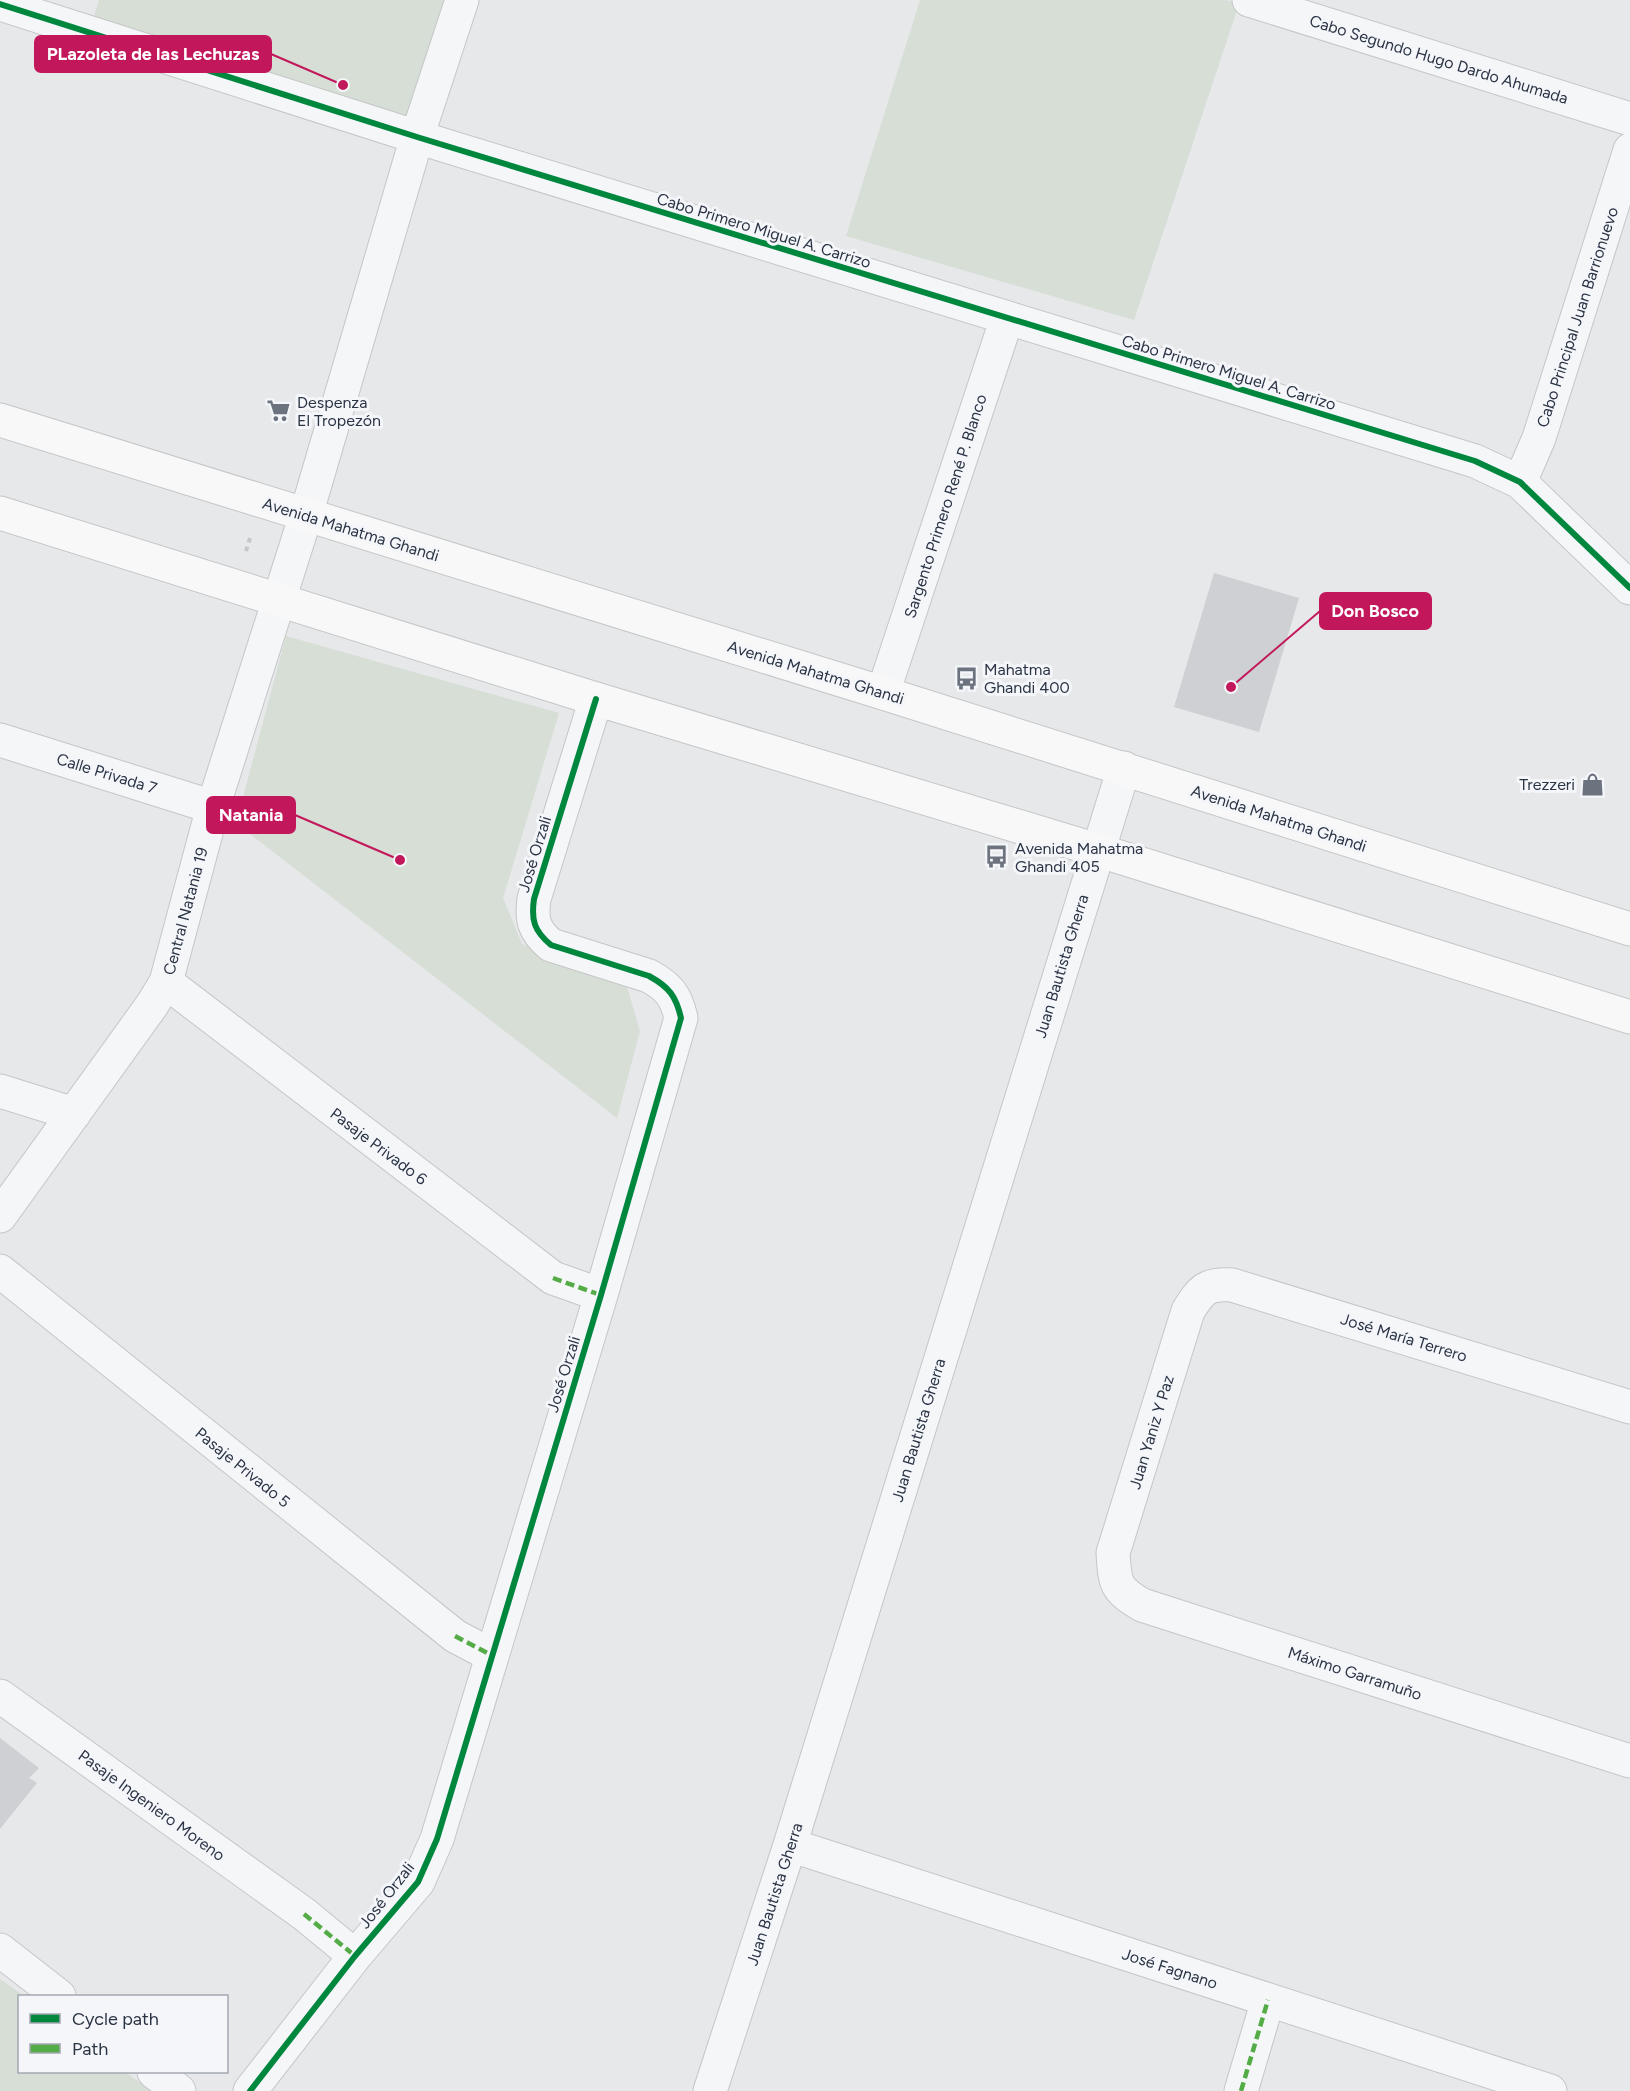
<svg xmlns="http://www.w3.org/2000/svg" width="1630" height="2091" font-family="Figtree,sans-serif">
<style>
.green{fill:#d6ded6}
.building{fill:#ced0d3}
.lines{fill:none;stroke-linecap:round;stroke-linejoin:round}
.street-casing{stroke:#c4c6c8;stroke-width:35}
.secondary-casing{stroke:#c4c6c8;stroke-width:35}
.path{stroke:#c5c6ca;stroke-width:4;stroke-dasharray:4.5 4.5;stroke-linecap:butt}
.street{stroke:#f5f6f7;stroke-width:33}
.secondary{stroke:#f8f8f8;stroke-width:33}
.quiet{stroke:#54ac47;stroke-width:4.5;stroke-dasharray:9 4.5;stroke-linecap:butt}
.cycleway-casing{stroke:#f4f6f9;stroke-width:10}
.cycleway{stroke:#00873e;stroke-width:6}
.labels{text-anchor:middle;stroke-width:6;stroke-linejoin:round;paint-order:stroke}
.street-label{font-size:16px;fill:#2b3445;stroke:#f4f6f9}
.poi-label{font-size:16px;fill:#2b3445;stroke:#f4f6f9;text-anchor:start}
.leader{fill:none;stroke:#c2185b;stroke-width:2}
.callout-dot{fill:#c2185b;stroke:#f4f6f9;stroke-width:2}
.callout{fill:#c2185b;stroke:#c2185b;stroke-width:2}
.callout-label{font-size:18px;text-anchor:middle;font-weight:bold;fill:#fff}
</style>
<rect width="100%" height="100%" fill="#e6e8ea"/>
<path class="green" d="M 99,0 L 462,0 L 417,137 L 89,33 Z
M 920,0 L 1226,0 L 1239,4 L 1134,320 L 846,236 Z
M 286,636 L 559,713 L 503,898 L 522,944 L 627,987 L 640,1031 L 617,1118 L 236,823 Z
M 0,1979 L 24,1996 L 20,1996 L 20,2072 L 125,2072 L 152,2091 L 0,2091 Z"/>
<path class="building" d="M 1214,573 L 1299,598 L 1259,732 L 1174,707 Z
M 0,1738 L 39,1768 L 29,1778 L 37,1783 L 0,1829 Z"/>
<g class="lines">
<defs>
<path id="street" d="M 1249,0 L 1630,119
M 0,4 L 417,137 L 1475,461 L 1520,482 L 1630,588
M 1520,482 L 1539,438 L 1630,150
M 883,693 L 1007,318
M 0,740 L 213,807
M 166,982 L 553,1278 L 601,1295
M 0,1091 L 74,1114
M 0,1216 L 152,1005 L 166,982 L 213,807 L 306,515 L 417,137 L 462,0
M 0,1271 L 455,1636 L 491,1655
M 1630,1407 L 1232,1285 C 1206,1283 1201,1290 1188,1311 L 1113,1553 C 1115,1584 1115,1589 1142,1605 L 1630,1761
M 0,1696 L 304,1914 L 355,1956
M 790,1845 L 1550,2091
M 0,1950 L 59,1996
M 154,2072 L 179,2091
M 250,2091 L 355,1956 L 418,1882 L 437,1839 L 601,1295 L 681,1018 C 676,996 669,987 649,976 L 551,945 C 534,931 531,920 534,899 L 596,699
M 710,2091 L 790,1845 L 1124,768
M 1241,2091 L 1268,2000"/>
<path id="secondary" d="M 0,420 L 883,693 L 1630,929
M 0,513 L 596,699 L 1097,850 L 1630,1017"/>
</defs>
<use href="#street" class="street-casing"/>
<use href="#secondary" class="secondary-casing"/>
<path class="path" d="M 246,551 L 251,535"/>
<use href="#street" class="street"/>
<use href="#secondary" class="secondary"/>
<path class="quiet" d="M 553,1278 L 601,1295
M 455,1636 L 491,1655
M 304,1914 L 355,1956
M 1241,2091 L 1268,2000"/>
<defs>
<path id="cycleway" d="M 0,4 L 417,137 L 1475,461 L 1520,482 L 1630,588
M 250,2091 L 355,1956 L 418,1882 L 437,1839 L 601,1295 L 681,1018 C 676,996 669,987 649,976 L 551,945 C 534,931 531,920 534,899 L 596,699"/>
</defs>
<use href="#cycleway" class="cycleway-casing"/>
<use href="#cycleway" class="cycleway"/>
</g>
<defs>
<symbol id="supermarket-bare" viewBox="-9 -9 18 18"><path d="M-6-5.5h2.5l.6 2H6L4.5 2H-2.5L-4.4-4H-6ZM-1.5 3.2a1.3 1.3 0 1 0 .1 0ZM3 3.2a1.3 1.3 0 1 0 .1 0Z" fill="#6c737f" stroke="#f4f6f9" stroke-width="2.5" paint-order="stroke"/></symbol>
<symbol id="bus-bare" viewBox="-9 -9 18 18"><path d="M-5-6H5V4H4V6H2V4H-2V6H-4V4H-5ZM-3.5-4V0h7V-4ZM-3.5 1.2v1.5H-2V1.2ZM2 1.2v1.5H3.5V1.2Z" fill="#6c737f" stroke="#f4f6f9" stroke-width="2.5" paint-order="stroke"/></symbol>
<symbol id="shop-bare" viewBox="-9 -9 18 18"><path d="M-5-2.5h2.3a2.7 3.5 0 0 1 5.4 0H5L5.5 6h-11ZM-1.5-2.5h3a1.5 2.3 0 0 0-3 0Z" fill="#6c737f" stroke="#f4f6f9" stroke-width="2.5" paint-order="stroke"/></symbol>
</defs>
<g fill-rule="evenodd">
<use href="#supermarket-bare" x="262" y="394" width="33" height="33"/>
<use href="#bus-bare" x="950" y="662" width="33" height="33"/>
<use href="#shop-bare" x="1576" y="768" width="33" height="33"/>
<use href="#bus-bare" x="980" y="840" width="33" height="33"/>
</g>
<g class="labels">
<g class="street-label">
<text transform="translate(1439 59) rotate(17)" y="6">Cabo Segundo Hugo Dardo Ahumada</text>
<text transform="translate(764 230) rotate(17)" y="6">Cabo Primero Miguel A. Carrizo</text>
<text transform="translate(1577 317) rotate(-72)" y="6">Cabo Principal Juan Barrionuevo</text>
<text transform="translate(1229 372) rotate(17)" y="6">Cabo Primero Miguel A. Carrizo</text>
<text transform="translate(945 506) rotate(-72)" y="6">Sargento Primero René P. Blanco</text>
<text transform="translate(351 529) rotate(17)" y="6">Avenida Mahatma Ghandi</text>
<text transform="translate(816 672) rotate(17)" y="6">Avenida Mahatma Ghandi</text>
<text transform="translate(107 773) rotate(17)" y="6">Calle Privada 7</text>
<text transform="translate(1279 818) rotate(18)" y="6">Avenida Mahatma Ghandi</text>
<text transform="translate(534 854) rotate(-73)" y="6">José Orzali</text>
<text transform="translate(185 911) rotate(-75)" y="6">Central Natania 19</text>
<text transform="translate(1061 966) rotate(-73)" y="6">Juan Bautista Gherra</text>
<text transform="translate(379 1146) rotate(37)" y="6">Pasaje Privado 6</text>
<text transform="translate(1404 1337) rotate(17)" y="6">José María Terrero</text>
<text transform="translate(563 1374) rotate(-73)" y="6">José Orzali</text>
<text transform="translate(918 1430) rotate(-73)" y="6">Juan Bautista Gherra</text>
<text transform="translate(1151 1432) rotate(-73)" y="6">Juan Yaniz Y Paz</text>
<text transform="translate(243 1467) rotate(39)" y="6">Pasaje Privado 5</text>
<text transform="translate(1355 1673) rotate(18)" y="6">Máximo Garramuño</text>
<text transform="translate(152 1805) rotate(36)" y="6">Pasaje Ingeniero Moreno</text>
<text transform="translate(774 1894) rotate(-72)" y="6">Juan Bautista Gherra</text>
<text transform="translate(386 1895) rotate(-52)" y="6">José Orzali</text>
<text transform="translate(1170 1968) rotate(18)" y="6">José Fagnano</text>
</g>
<g class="poi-label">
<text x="297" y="408">Despenza<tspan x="297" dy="18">El Tropezón</tspan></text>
<text x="984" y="675">Mahatma<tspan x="984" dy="18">Ghandi 400</tspan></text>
<text x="1575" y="790" text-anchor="end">Trezzeri</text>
<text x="1015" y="854">Avenida Mahatma<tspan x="1015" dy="18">Ghandi 405</tspan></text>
</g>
</g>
<path class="leader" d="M343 85L271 54M1231 687L1320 611M400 860L295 815"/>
<g class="callout-dot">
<circle cx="343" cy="85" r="6"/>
<circle cx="1231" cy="687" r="6"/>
<circle cx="400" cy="860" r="6"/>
</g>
<g class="callout">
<rect x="35" y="36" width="236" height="36" rx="6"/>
<rect x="1320" y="593" width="111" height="36" rx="6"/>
<rect x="207" y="797" width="88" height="36" rx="6"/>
</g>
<g class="callout-label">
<text x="153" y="60">PLazoleta de las Lechuzas</text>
<text x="1375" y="617">Don Bosco</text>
<text x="251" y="821">Natania</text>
</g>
<rect x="18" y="1995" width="210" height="78" fill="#f4f6f9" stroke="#a4a8b1" stroke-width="1.5"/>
<rect x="30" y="2014" width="30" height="9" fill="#00873e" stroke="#a4a8b1" stroke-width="1.5"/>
<text x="72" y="2025" font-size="18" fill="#2b3445">Cycle path</text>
<rect x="30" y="2044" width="30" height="9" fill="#54ac47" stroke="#a4a8b1" stroke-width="1.5"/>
<text x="72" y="2055" font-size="18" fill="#2b3445">Path</text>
</svg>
